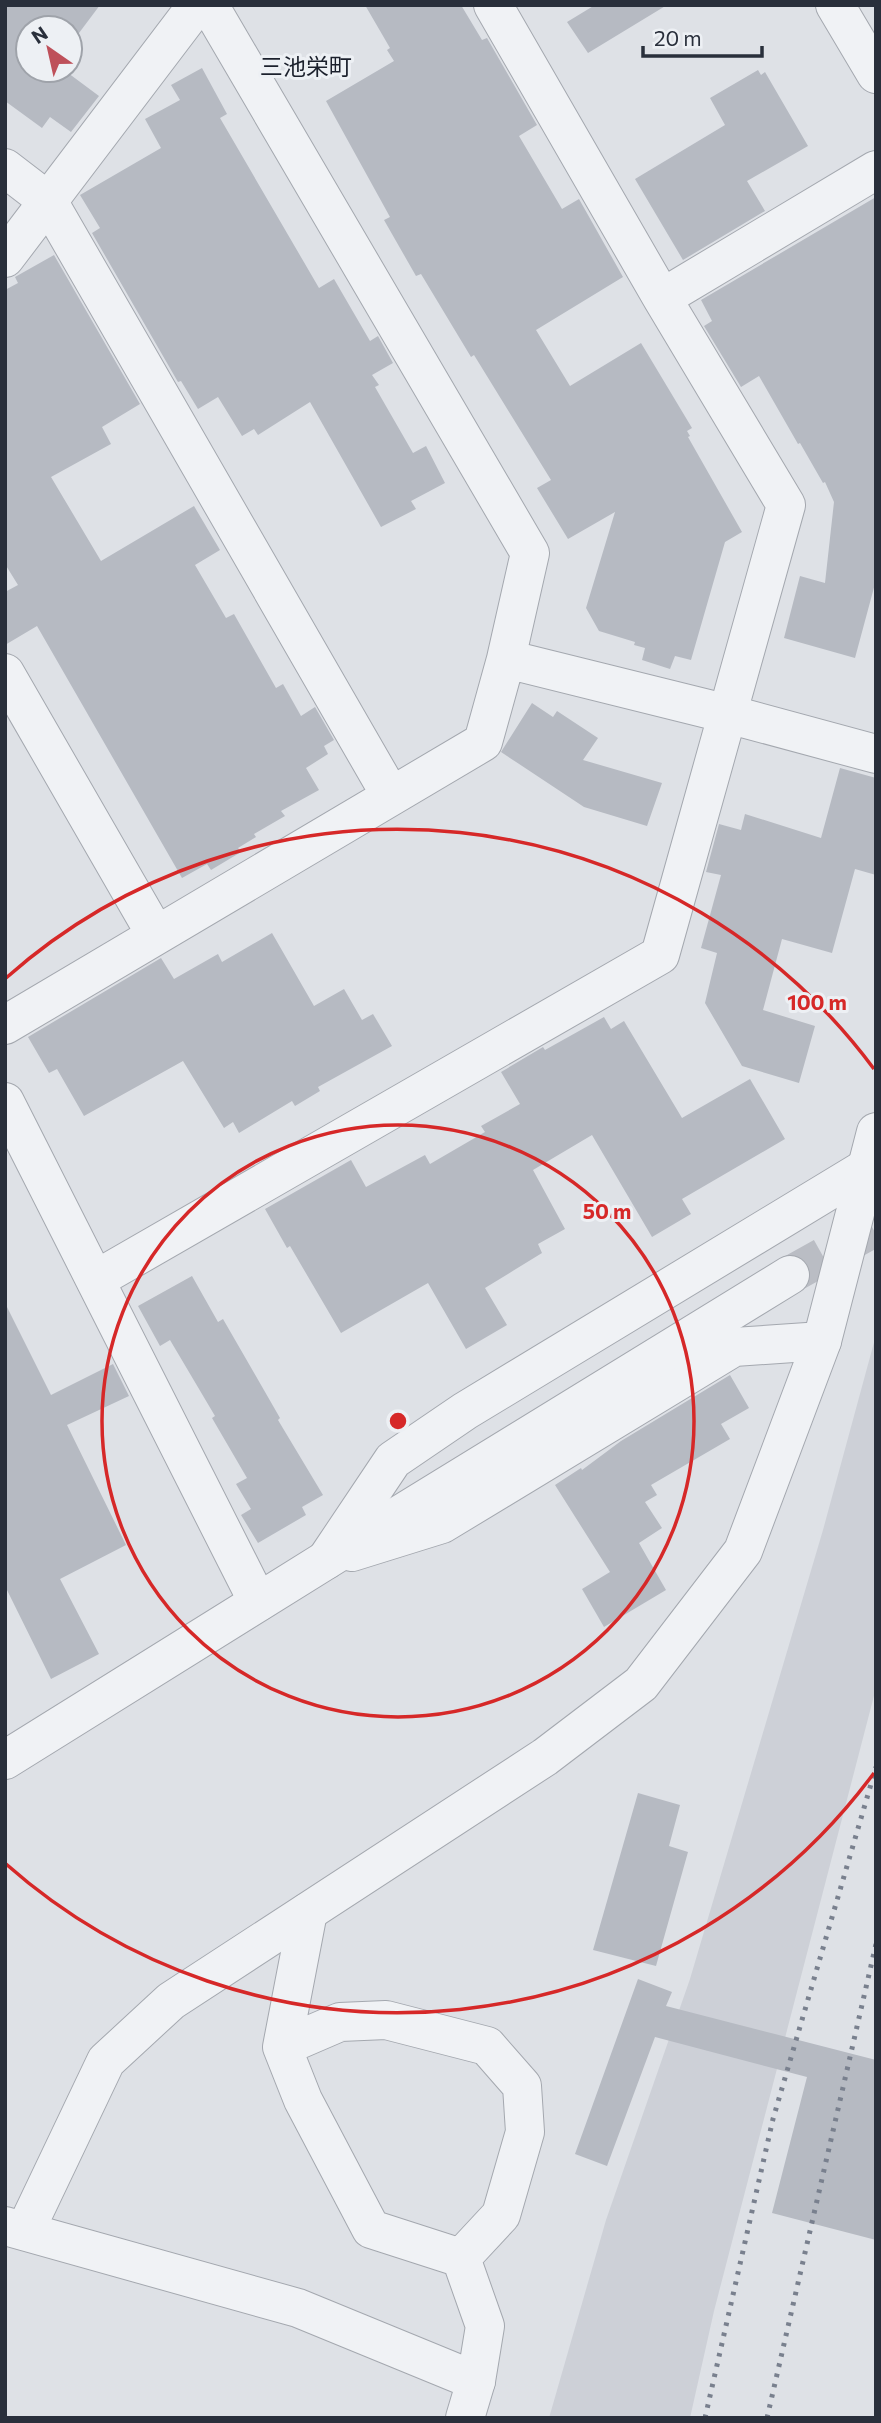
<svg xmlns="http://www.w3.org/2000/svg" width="881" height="2423" font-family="Commissioner,'Noto Sans JP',sans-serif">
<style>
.built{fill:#cdd0d7}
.building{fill:#b6bac2}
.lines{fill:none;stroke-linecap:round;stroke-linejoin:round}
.tertiary-tunnel{stroke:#babdc4;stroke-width:38;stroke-dasharray:38 19;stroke-linecap:butt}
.minor-casing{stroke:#a4a8af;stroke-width:40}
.tertiary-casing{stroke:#a4a8af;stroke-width:40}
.minor{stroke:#f0f2f5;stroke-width:38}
.tertiary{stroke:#f0f2f5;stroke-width:38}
.rail{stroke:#79808e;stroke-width:5;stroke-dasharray:3.5 7;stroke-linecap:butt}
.ring{fill:none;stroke:#d62828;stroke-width:3.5}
.labels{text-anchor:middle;stroke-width:6;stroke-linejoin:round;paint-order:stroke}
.quarter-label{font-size:23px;fill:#1b202c;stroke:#edf0f4}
.centre{fill:#d62828;stroke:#edf0f4;stroke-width:3.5}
.ring-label{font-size:21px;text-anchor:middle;font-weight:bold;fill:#d62828;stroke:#edf0f4;stroke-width:6;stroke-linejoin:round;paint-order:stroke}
</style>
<rect width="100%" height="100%" fill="#dee1e6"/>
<path class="built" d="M 876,1335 L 876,1688 L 714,2311 L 690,2418 L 549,2418 L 606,2220 L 690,1979 L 823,1530 Z"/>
<path class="building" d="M 5,5 L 100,5 L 70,45 L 70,28 L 28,28 L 28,70 L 64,70 L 99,96 L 71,132 L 50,117 L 42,128 L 5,101 Z
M 365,5 L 461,5 L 482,40 L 487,38 L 537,125 L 519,136 L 562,209 L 579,199 L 623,277 L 536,330 L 570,386 L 641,343 L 692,428 L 687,431 L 690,436 L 688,437 L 742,532 L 725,542 L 691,660 L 675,656 L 670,669 L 642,660 L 645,648 L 634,645 L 635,642 L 599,631 L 586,608 L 615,512 L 568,539 L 537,488 L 551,480 L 474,355 L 471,357 L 421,274 L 416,276 L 384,220 L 390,217 L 326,101 L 394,61 L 387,50 L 390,48 Z
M 595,5 L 667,5 L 588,53 L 567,22 Z
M 202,68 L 227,114 L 220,118 L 319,288 L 334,279 L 370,341 L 378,336 L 393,363 L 372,375 L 379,385 L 375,387 L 413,453 L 426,446 L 445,483 L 411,501 L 416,509 L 381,527 L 310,402 L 258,435 L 254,429 L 242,436 L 218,397 L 198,409 L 181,381 L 178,382 L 92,233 L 100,228 L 80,195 L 161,148 L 145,119 L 180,100 L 171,85 Z
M 758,70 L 761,75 L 765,72 L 808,146 L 747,181 L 765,211 L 683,260 L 635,179 L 725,125 L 710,98 Z
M 876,197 L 876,580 L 855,658 L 784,638 L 800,576 L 825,583 L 834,502 L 825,482 L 823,483 L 800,443 L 798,444 L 759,376 L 741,387 L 704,326 L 712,321 L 701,300 Z
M 54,255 L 140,404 L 102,427 L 111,444 L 51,477 L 101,561 L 194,506 L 220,550 L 195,565 L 226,618 L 234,614 L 276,688 L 283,684 L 301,716 L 315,707 L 334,740 L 324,746 L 328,754 L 306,768 L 319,790 L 281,811 L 285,816 L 254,834 L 256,837 L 238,848 L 241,852 L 211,870 L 207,864 L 182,878 L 37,626 L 5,645 L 5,592 L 18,585 L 5,564 L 5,290 L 18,283 L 15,277 Z
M 532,703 L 553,717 L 557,711 L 598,738 L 583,760 L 662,783 L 647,826 L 584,807 L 501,752 Z
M 840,768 L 876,778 L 876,875 L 855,869 L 832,953 L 782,939 L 763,1010 L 815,1026 L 799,1083 L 742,1066 L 705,1003 L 717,953 L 701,948 L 721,875 L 706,872 L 719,824 L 741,830 L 745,814 L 821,838 Z
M 272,933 L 314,1006 L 344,989 L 362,1020 L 373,1014 L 392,1046 L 318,1087 L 320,1091 L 295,1106 L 292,1101 L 239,1133 L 233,1122 L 224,1128 L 183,1061 L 84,1116 L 57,1069 L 49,1073 L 28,1037 L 161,958 L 174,979 L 218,954 L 222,962 Z
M 604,1017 L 611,1029 L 624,1021 L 682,1118 L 750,1079 L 785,1139 L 682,1199 L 691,1214 L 652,1237 L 592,1135 L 533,1170 L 565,1229 L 538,1244 L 542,1253 L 485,1288 L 507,1325 L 466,1349 L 428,1283 L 341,1333 L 290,1246 L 287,1248 L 265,1209 L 351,1160 L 366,1187 L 425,1155 L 430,1164 L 485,1132 L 481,1126 L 520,1104 L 501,1072 L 543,1047 L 545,1050 Z
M 192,1276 L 218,1322 L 223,1319 L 280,1418 L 278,1420 L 323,1495 L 302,1507 L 306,1515 L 258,1543 L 241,1515 L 251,1509 L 236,1484 L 247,1478 L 212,1418 L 215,1416 L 170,1340 L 160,1346 L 138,1306 Z
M 5,1303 L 51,1395 L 113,1364 L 129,1396 L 67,1425 L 126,1545 L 60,1579 L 99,1654 L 51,1679 L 5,1586 Z
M 730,1375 L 749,1408 L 721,1424 L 730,1439 L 651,1485 L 657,1495 L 645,1502 L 662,1528 L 639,1543 L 666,1590 L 604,1627 L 582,1589 L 610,1572 L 555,1485 L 581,1468 L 582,1470 L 621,1441 Z
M 638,1793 L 680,1805 L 669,1846 L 688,1852 L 656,1966 L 593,1950 Z
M 638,1979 L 672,1992 L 666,2006 L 876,2060 L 876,2240 L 772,2213 L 807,2077 L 655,2037 L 607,2166 L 575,2154 Z"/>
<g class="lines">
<path class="tertiary-tunnel" d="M 790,1275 L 876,1227"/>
<defs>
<path id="minor" d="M 209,5 L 530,553 L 506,659 L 728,714 L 876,754
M 5,168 L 48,201 L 391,796
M 5,258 L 197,5
M 662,298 L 876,170
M 5,673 L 156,935
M 5,1025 L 483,742 L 506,659
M 5,1102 L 258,1602
M 95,1280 L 660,955 L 786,505 L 662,298 L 493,5
M 352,1552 L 442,1524 L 734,1347 L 822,1341
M 326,1560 L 393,1460 L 465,1411 L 866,1168
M 282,2047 L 308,1912
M 461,2258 L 371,2229 L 303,2100 L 282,2047 L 340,2022 L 386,2020 L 487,2046 L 522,2086 L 525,2132 L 501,2215 L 461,2258 L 485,2326 L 476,2381 L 465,2418"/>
<path id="tertiary" d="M 835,5 L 876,74
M 5,1760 L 326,1560 L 790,1275
M 5,2226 L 298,2308 L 476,2381
M 25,2231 L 106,2061 L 171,2001 L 545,1757 L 641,1684 L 743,1551 L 822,1341 L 876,1132"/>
</defs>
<use href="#minor" class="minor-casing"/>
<use href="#tertiary" class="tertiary-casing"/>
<use href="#minor" class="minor"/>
<use href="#tertiary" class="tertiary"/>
<path class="rail" d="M 705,2418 L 773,2119 L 876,1767
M 767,2418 L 876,1944"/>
</g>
<g class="ring">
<circle cx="398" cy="1421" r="296"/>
<path d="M874 1773A592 592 0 0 1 6 1864M6 978A592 592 0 0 1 874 1069"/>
</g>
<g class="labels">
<g class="quarter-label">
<text x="306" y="75">三池栄町</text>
</g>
</g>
<circle cx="398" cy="1421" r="10" class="centre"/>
<g class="ring-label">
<text x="817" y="1010">100 m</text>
<text x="607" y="1219">50 m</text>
</g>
<rect width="881" height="2423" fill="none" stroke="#292f3b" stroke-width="14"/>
<g transform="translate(49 49) rotate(326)"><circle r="33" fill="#edf0f4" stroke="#9fa3aa" stroke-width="2"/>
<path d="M0-5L12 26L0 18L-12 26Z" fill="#be505a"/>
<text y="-10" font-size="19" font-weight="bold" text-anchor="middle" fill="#292f3b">N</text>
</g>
<path d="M643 46v10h119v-10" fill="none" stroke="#292f3b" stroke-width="3.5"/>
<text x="654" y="46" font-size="21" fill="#292f3b" stroke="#edf0f4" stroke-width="5" paint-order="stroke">20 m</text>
</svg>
